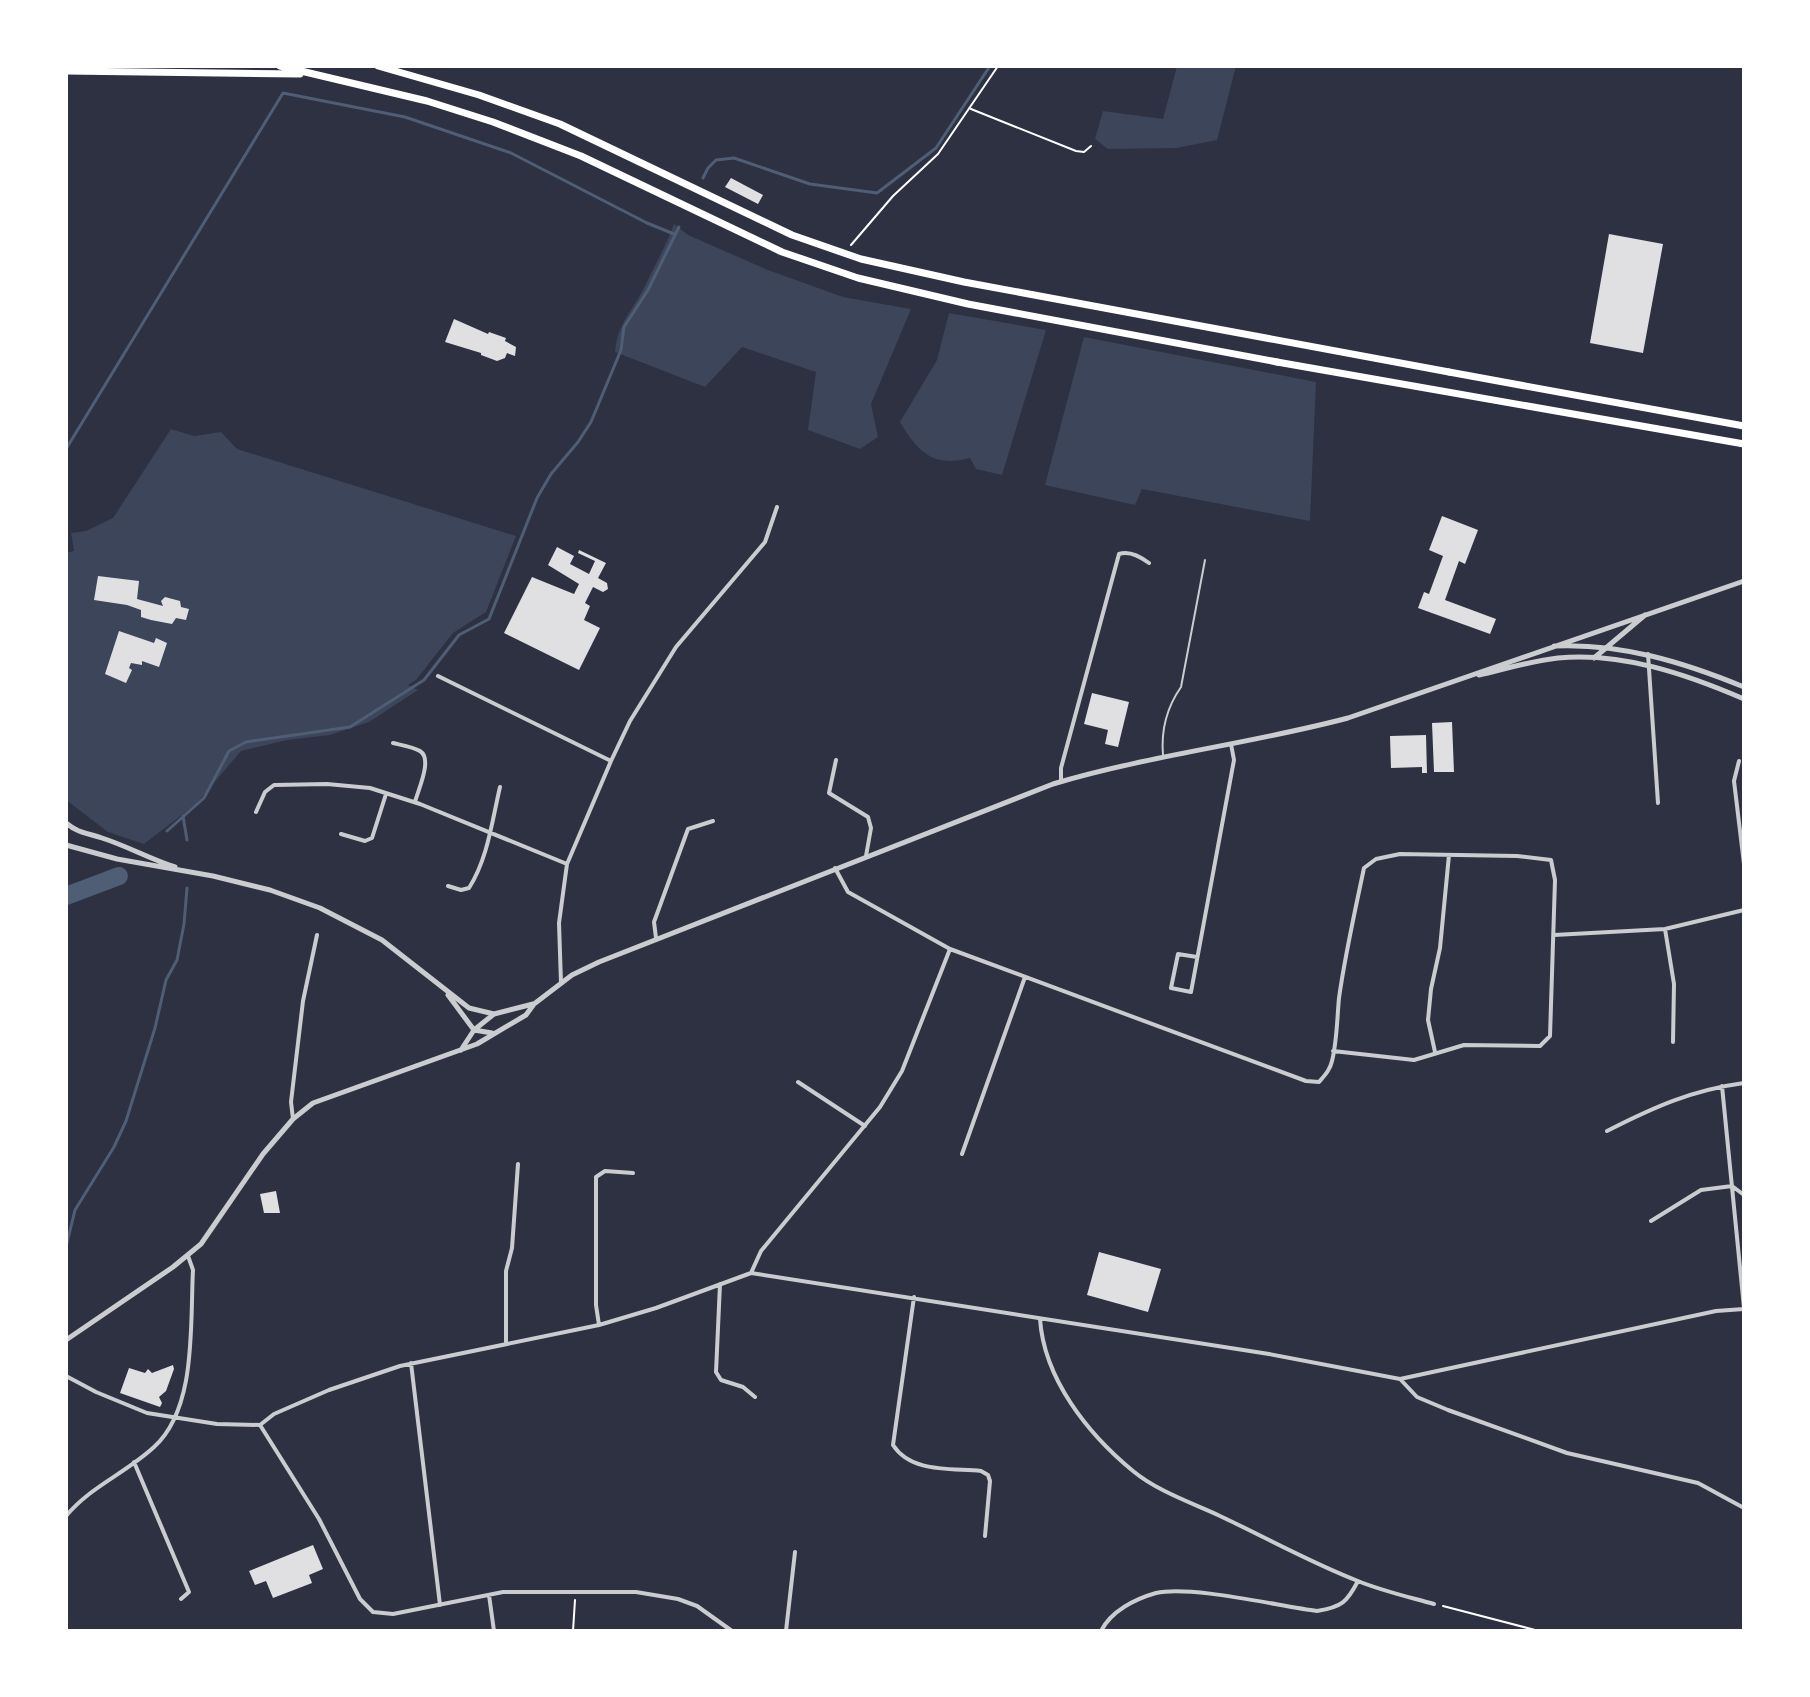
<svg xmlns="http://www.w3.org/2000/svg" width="1810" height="1697" font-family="'DM Sans',sans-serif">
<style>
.green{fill:#3c4559}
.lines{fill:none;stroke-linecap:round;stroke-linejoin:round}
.stream{stroke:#4f5d75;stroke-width:3}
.river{stroke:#4f5d75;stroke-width:18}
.building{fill:#e0e0e3}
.path{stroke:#fff;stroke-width:2}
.service{stroke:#caccd0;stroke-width:2}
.minor{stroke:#caccd0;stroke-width:4}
.tertiary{stroke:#caccd0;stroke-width:5}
.primary{stroke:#fff;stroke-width:7}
.trunk{stroke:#fff;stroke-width:7}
</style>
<rect width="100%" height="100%" fill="#2d3142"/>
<path class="green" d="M 1177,66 L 1236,66 L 1217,140 L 1177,148 L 1108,149 L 1095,139 L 1103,111 L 1163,119 Z
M 674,224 L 688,235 L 768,270 L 843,297 L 911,309 L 871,404 L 878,437 L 860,449 L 808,430 L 816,372 L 742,347 L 705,387 L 615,352 C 617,325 632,311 644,288 C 654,267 666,246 674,224 Z
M 949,313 L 1046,330 L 1002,475 L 976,469 L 970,458 C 933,468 918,452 900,422 L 937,360 Z
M 1084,337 L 1316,382 L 1310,521 L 1142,489 L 1135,505 L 1045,485 Z
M 171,429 L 194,436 L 221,432 L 237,449 L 516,536 L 486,612 L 453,633 L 416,680 L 408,685 L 418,690 L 369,722 L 330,735 L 287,740 L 241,751 L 196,804 L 144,844 L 108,832 L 66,800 L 66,553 L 74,551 L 71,533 L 86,531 L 113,518 Z"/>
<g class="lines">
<path class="stream" d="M 703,178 L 708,168 L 716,160 L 734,158 L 810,184 L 877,193 L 936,148 L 990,66
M 66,449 L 283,93 L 405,117 L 511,153 L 647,223 L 674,234
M 183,816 L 187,840
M 167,831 L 204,798 L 229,751 L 246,742 L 350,727 L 424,680 L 459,635 L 489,619 L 537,498 L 551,474 L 578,442 L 591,422 L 621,350 L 624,327 L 648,290 L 679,227
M 66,1247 L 75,1210 L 114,1147 L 126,1121 L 155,1028 L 166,980 L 177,960 L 184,924 L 187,888"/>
<path class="river" d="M 66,896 L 119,876"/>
</g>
<path class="building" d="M 731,178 L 763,195 L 758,204 L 725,187 Z
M 1609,234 L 1663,244 L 1643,353 L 1590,343 Z
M 454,319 L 488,334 L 489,332 L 506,338 L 505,341 L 516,347 L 515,356 L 507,353 L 505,358 L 497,361 L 481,355 L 481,353 L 445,342 Z
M 1442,516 L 1478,530 L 1465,564 L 1459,561 L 1445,600 L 1496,619 L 1490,634 L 1418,608 L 1424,592 L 1429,594 L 1443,556 L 1429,550 Z
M 557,547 L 574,556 L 570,564 L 589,574 L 595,561 L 578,553 L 579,550 L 606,563 L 598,578 L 607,583 L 608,589 L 603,592 L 593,587 L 585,603 L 590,606 L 584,620 L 600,628 L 579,670 L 504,633 L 532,577 L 574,594 L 579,584 L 548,565 Z
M 98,576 L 139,581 L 137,599 L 163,606 L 161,601 L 165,597 L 180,601 L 181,607 L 189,609 L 186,620 L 176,618 L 172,624 L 151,620 L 141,617 L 141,610 L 127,605 L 94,600 Z
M 119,631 L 154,643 L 156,638 L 167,643 L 159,667 L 142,661 L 142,665 L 131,663 L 129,668 L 132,670 L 126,683 L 105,674 Z
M 1092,693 L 1129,702 L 1118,747 L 1105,744 L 1108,730 L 1084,724 Z
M 1452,722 L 1454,772 L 1434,772 L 1432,723 Z
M 1426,735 L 1427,773 L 1422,773 L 1422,767 L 1391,768 L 1390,736 Z
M 276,1191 L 280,1213 L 264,1213 L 260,1194 Z
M 1099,1252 L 1161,1269 L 1148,1312 L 1087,1295 Z
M 173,1365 L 174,1369 L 166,1391 L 159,1397 L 162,1403 L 160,1407 L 120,1393 L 129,1368 L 145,1373 L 148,1369 L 152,1373 Z
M 313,1545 L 323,1569 L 309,1575 L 312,1583 L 273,1598 L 266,1581 L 255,1585 L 249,1571 Z"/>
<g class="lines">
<path class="path" d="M 971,109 L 1076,151 L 1084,152 L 1091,146
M 851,245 L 893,196 L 938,154 L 998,66
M 1443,1606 L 1539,1631
M 573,1631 L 575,1600"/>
<path class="service" d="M 1163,755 C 1161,731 1167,707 1181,687 L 1205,560"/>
<path class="minor" d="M 1648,654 L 1658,803
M 438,676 L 611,761
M 393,743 C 401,745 413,747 420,751 C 433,759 418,790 415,802
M 836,760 L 829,793 L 868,817 L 871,828 L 866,856
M 1739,761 L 1734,781 L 1744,864
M 1061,782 L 1061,768 L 1119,554 C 1130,550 1141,557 1149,563
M 256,812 L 265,792 L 274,785 L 327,784 L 370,788 L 420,804 L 567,864
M 341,834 L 365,841 L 372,838 L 386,794
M 835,868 L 848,892 L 950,949 L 1306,1081 L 1319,1082 C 1325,1075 1330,1070 1332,1061 C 1337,1041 1337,1019 1339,998 C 1345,955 1355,911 1364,868 L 1376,859 L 1400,854 L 1517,856 L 1551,860 L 1555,880 L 1550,1036 L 1540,1046 L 1464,1045 L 1414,1060 L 1333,1051
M 448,886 L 461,890 L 469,888 C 488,858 492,821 500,787
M 1665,929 L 1674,984 L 1673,1042
M 1554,935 L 1665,929 L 1744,910
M 656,938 L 654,922 L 688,829 L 713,821
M 1197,957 L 1178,954 L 1171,988 L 1191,992 L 1234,760 L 1231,744
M 561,983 L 559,923 L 567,864 L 611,761 L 630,721 L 676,647 L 765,542 L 777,507
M 1435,1052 L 1428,1020 L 1431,989 L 1440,948 L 1449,855
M 798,1082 L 865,1126
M 1722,1086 L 1744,1308
M 293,1119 L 291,1102 L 303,1001 L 317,935
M 1607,1131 C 1654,1107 1692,1090 1744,1083
M 962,1154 L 1025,977
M 1651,1221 L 1701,1190 L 1732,1186 L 1744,1195
M 751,1273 L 761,1251 L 880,1107 L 902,1071 L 950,949
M 720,1284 L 716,1372 L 721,1380 L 743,1387 L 755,1397
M 914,1297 L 893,1445 C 911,1473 950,1468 981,1471 L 988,1475 L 990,1481 L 985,1536
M 1040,1319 C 1044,1379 1088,1434 1133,1471 C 1157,1491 1192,1503 1220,1516 C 1265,1537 1311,1563 1358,1581 C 1382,1591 1409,1597 1434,1604
M 599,1325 L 596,1305 L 596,1177 L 605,1171 L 633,1173
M 506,1342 L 506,1271 L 512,1248 L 518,1164
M 411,1363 L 440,1605
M 66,1376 L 96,1392 L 147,1413 L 217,1424 L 260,1425 L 274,1414 L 329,1390 L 400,1366 L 599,1325 L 656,1308 L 751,1273 L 1269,1354 L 1400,1379 L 1716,1311 L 1744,1309
M 1400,1379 L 1417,1397 L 1448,1410 L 1567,1453 L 1698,1483 L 1744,1508
M 260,1425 L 319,1519 L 360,1599 L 373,1612 L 393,1614 L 503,1592 L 636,1592 L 678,1599 L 697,1606 L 732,1631
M 134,1462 L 189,1592 L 181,1599
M 66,1516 C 91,1486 126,1473 154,1447 C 197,1408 190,1324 193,1270 L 188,1256
M 489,1595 L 494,1631
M 786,1631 L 795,1552
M 1101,1631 C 1111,1611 1135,1599 1156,1593 C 1191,1585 1278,1606 1317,1611 C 1342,1607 1347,1602 1358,1581"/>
<path class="tertiary" d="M 1554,646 C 1621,643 1683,662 1744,687
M 1594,658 L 1645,615
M 1479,675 C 1505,669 1531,661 1558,658 C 1622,652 1686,674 1744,699
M 66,823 C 78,833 87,833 102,838 C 127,846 150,859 175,867
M 66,845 L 117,859 L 213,876 L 270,890 L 320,908 L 382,940 L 469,1008 L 494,1014
M 448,995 L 474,1030 L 492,1033
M 461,1050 L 474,1030 L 494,1014 L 533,1004
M 66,1340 L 173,1267 L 201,1244 L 263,1154 L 293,1119 L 313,1103 L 477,1044 L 526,1015 L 534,1004 L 572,975 L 599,962 L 1053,784 C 1150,755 1250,744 1348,718 L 1744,581"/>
<path class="primary" d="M 1277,362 L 1744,444
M 1449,372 L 1744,426"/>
<path class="trunk" d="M 280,66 L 427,101 L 493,122 L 581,156 L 782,252 L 858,278 L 968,304 L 1277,362
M 378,66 L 479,95 L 560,124 L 792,235 L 861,259 L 964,282 L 1449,372
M 66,71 L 300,74"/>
</g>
<rect width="1810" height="1697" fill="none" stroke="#ffffff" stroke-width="136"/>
</svg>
